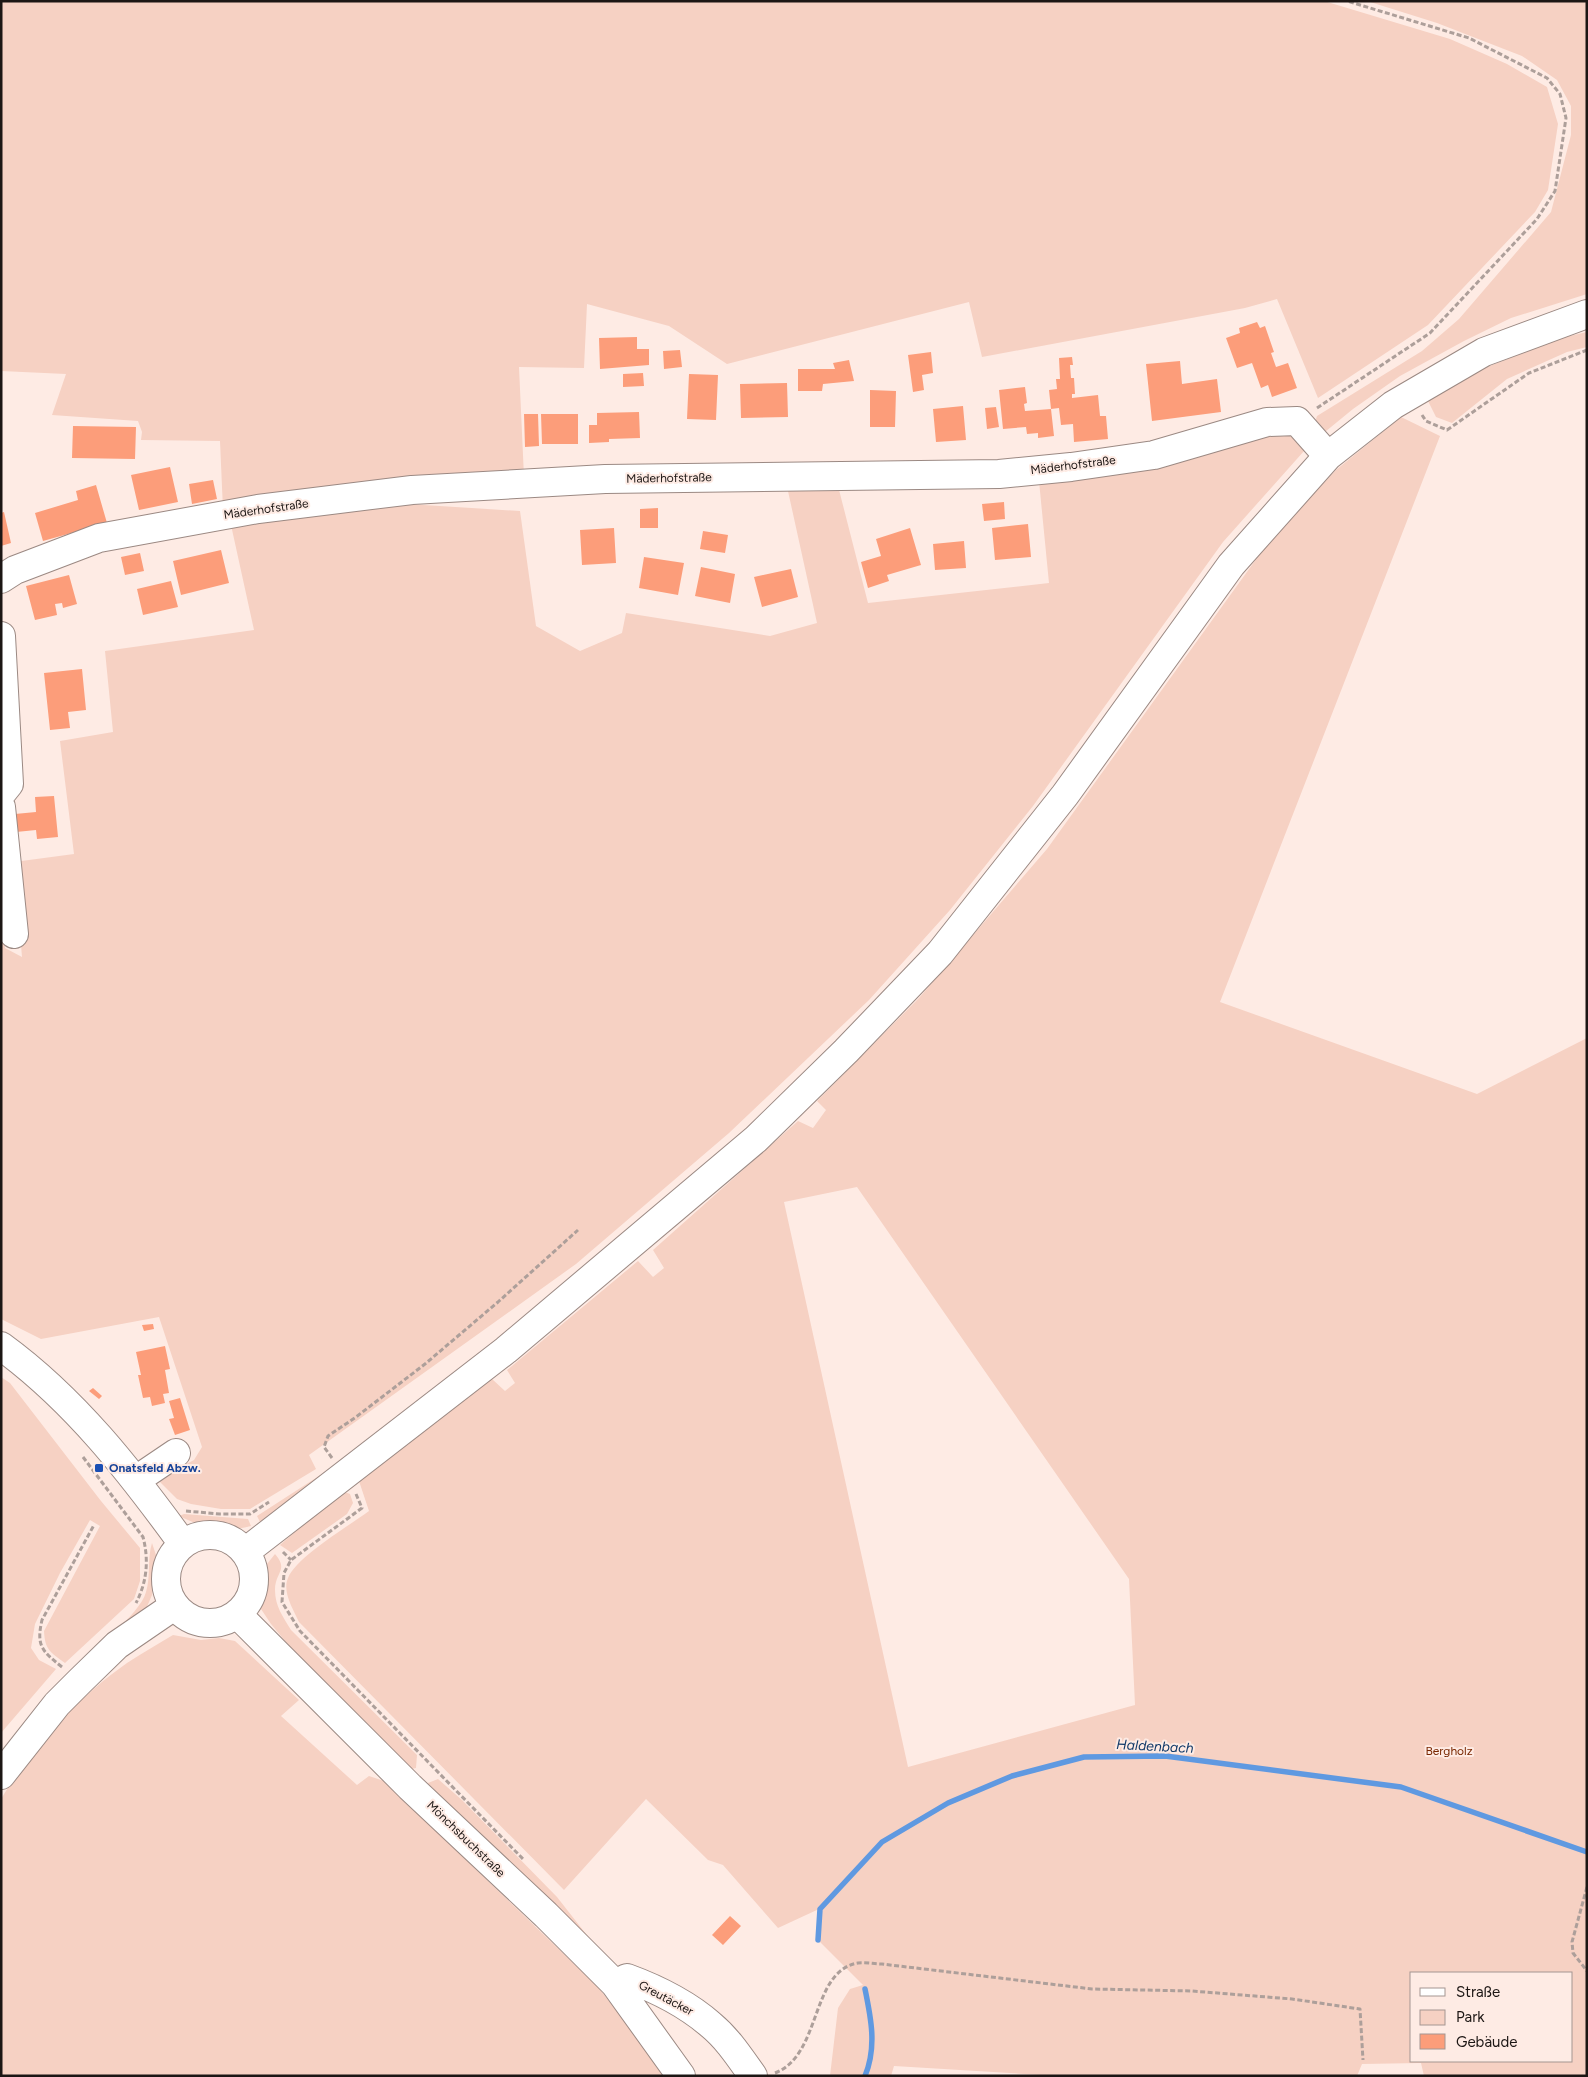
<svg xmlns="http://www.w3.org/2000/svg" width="1588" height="2077" font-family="Figtree,sans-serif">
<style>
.green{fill:#f6d1c3;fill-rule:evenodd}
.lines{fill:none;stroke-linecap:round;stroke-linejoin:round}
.stream{stroke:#5f99e1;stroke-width:5.5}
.building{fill:#fc9d7a}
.minor-casing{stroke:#9b8983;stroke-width:30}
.path{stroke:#ad9f9a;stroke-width:3;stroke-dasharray:5 2.5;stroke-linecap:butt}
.minor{stroke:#fff;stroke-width:28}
.transit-dot{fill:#1a4fb4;stroke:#feebe4;stroke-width:2}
.labels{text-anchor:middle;stroke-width:4;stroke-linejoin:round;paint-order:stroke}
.street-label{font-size:12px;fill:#1c1614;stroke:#feebe4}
.transit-label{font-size:12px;font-weight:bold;fill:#164399;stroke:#feebe4;text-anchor:start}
.park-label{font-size:12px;fill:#792700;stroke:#feebe4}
.water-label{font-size:14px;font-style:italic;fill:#123a69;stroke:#feebe4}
</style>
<rect width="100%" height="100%" fill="#feebe4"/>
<path class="green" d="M 1,1 L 1324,1 L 1450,39 L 1507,64 L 1547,87 L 1558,124 L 1548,190 L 1535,212 L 1428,325 L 1318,398 L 1277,299 L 1245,308 L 982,357 L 969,302 L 727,364 L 669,326 L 587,304 L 584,368 L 519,367 L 524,477 L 223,510 L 220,441 L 141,440 L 142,432 L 138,421 L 52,415 L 66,374 L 1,371 Z
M 1367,1 L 1587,1 L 1587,294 L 1511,318 L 1464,341 L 1400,376 L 1353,409 L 1320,436 L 1313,428 L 1317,416 L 1422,351 L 1459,319 L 1551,212 L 1571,135 L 1571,106 L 1557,80 L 1522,56 L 1437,23 Z
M 1587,332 L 1587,347 L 1567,352 L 1507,379 L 1452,423 L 1436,417 L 1427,399 L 1482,369 L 1561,338 Z
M 1401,417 L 1440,436 L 1220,1002 L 1477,1094 L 1587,1038 L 1587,2076 L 1424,2076 L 1421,2063 L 1362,2064 L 1357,2076 L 1058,2076 L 894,2066 L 891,2076 L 830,2076 L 838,2008 L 850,1989 L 863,1985 L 818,1940 L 819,1909 L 778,1928 L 723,1865 L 708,1860 L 646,1799 L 564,1890 L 299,1622 C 293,1609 282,1592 288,1578 C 297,1556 349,1526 369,1511 L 358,1478 L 492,1379 L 505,1391 L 515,1383 L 507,1370 L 638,1261 L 653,1277 L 664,1268 L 653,1250 L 798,1121 L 813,1128 L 826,1110 L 817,1101 L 919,998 L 1047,849 L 1270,540 L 1336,470 ZM 857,1187 L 1129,1579 L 1135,1705 L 908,1767 L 784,1202 ZM 1412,1973 L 1572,1973 L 1572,2061 L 1412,2061 Z
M 1264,432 L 1286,434 L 1304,444 L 1304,451 L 1223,542 L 1033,806 L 950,910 L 869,1000 L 729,1133 L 576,1264 L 309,1455 L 316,1469 L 250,1509 L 221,1509 L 191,1504 L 177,1499 L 157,1479 L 194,1460 L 202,1447 L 159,1317 L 41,1339 L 1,1319 L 1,886 L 5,948 L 22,957 L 14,862 L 74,854 L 60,741 L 113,732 L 105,651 L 254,630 L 231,525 L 407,504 L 520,511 L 536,626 L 580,651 L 622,633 L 626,613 L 770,636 L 817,623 L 786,482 L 837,482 L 868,603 L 1049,583 L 1039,481 Z
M 1,1377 L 10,1383 L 101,1501 L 140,1548 L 140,1581 L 134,1599 L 65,1663 C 50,1652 45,1650 44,1631 L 100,1526 L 90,1520 L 60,1573 L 35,1624 L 31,1648 L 39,1660 L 56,1669 L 1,1733 Z
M 322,1474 L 317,1484 L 260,1522 L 257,1516 Z
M 342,1491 L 350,1494 L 353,1503 L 347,1514 L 292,1553 L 280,1545 Z
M 184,1514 L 248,1519 L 251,1526 C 224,1533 204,1528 179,1516 Z
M 152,1543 L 157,1558 L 152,1595 L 146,1609 L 79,1670 L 72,1669 C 91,1651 140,1615 146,1592 C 151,1576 147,1559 152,1543 Z
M 275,1554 C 289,1570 275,1572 275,1590 C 275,1606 283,1617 291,1630 L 417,1755 L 416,1768 L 407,1770 L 315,1677 L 271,1624 L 261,1609 L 264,1573 L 267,1564 Z
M 173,1635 L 201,1640 L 219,1638 L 235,1641 L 299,1700 L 281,1716 L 357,1785 L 369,1776 L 384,1781 L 597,1986 L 657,2060 L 666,2076 L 1,2076 L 1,1799 C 32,1747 77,1698 127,1663 C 142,1653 158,1644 173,1635 Z
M 438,1779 L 462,1800 L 557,1897 L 604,1957 L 429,1791 L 428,1783 Z"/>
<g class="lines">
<path class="stream" d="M 818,1940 L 820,1909 L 882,1842 L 948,1803 L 1012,1776 L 1084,1757 L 1165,1756 L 1401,1787 L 1587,1852
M 865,2076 C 877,2047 871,2018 865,1989"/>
</g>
<path class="building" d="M 1257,322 L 1260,328 L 1265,326 L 1274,352 L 1271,353 L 1276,367 L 1288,363 L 1297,388 L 1272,397 L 1268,385 L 1261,388 L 1252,363 L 1237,368 L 1226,338 L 1240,333 L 1239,328 Z
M 637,337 L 637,349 L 649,349 L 649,365 L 600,369 L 599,338 Z
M 680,350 L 682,367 L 664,369 L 663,351 Z
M 931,352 L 933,373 L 922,375 L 924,390 L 913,392 L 908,355 Z
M 1072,357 L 1073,365 L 1070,365 L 1071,378 L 1074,378 L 1075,394 L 1072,394 L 1072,398 L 1098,395 L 1100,416 L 1106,416 L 1108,439 L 1074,442 L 1073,424 L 1061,425 L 1059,408 L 1051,409 L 1049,390 L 1057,389 L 1056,379 L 1060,379 L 1059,358 Z
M 849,360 L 854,381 L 823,384 L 822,391 L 798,391 L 798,369 L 835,369 L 833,363 Z
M 1180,361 L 1182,384 L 1217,379 L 1221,412 L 1152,421 L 1146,364 Z
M 643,373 L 644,386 L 623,387 L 623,374 Z
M 689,374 L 718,375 L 716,420 L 687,419 Z
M 787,383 L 788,417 L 741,418 L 740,384 Z
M 1025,387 L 1027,403 L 1024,404 L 1025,411 L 1051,409 L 1054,436 L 1038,438 L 1038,433 L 1027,434 L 1026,427 L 1003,429 L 999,390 Z
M 870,390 L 896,391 L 895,427 L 870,427 Z
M 963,406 L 966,440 L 936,442 L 933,409 Z
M 996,407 L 999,427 L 987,429 L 985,408 Z
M 639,412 L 640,438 L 609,439 L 609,442 L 589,443 L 589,425 L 597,425 L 597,413 Z
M 524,414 L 538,414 L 539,446 L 525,447 Z
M 541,414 L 578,414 L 578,444 L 542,444 Z
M 73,426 L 136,427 L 135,459 L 72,458 Z
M 170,467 L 178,502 L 139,510 L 131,475 Z
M 213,480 L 217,499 L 192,504 L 189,484 Z
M 96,485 L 107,523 L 43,541 L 35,513 L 78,500 L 76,491 Z
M 1004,502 L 1005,519 L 984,521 L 982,504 Z
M 658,508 L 658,528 L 640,528 L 640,509 Z
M 4,512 L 11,543 L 1,546 L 1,513 Z
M 1028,524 L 1031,557 L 995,560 L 992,528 Z
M 614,528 L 616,563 L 582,565 L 580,530 Z
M 910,528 L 921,565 L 887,575 L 889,581 L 868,588 L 861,562 L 881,556 L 876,539 Z
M 703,531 L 728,535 L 725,553 L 700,549 Z
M 964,541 L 966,568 L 935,570 L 933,544 Z
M 221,550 L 229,583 L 181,595 L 173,561 Z
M 140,553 L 144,571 L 125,575 L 121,557 Z
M 644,557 L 684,563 L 678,595 L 639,588 Z
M 701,567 L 735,574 L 730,603 L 695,596 Z
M 791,569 L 798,597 L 762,607 L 754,577 Z
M 69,575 L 77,604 L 63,608 L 62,603 L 55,604 L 57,615 L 35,620 L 26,586 Z
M 171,581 L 178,607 L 143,615 L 137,589 Z
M 82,669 L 86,710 L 68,712 L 70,728 L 50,730 L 44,673 Z
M 54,796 L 58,837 L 37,839 L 36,830 L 16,832 L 15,814 L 36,812 L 35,797 Z
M 153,1324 L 154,1329 L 144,1331 L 142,1325 Z
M 165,1346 L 170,1369 L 165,1370 L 169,1393 L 163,1394 L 165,1403 L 152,1406 L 150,1397 L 143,1398 L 138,1375 L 141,1375 L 136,1352 Z
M 93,1388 L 102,1396 L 99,1399 L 89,1391 Z
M 180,1398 L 190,1430 L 175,1435 L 169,1419 L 174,1418 L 169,1401 Z
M 730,1916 L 741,1926 L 723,1945 L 712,1935 Z"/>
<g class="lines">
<defs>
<path id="minor" d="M 1,579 L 15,570 L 99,538 L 258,509 L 412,490 L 605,479 L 999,474 L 1071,467 L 1154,455 L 1267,422 L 1297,421 L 1328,456
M 1,636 L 9,784 L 1,794
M 1,807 L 14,934
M 1,1346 C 75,1400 130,1471 183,1544
M 136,1480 L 176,1453
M166 1579a44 44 0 1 1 88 0a44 44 0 1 1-88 0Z
M 245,1552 L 506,1350 L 756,1139 L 846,1051 L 940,953 L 1065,795 L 1231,565 L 1328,456 L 1393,405 L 1484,352 L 1587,314
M 237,1614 L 410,1787 L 546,1915 L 615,1984 L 681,2076
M 1,1775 L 57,1704 L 80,1681 L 117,1645 L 174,1606
M 615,1984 L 627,1978 C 657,1989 687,2004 711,2025 C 728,2039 740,2058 753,2076"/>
</defs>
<use href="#minor" class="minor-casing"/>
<path class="path" d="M 1317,408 L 1430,333 L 1537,219 L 1555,191 L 1566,118 L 1560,94 L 1547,78 L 1469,38 L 1347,1
M 1422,415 L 1426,421 L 1447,430 L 1529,373 L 1587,350
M 83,1457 L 143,1537 C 149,1560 147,1582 136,1603
M 332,1458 L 324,1447 L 328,1436 L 356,1417 L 425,1364 L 498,1302 L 578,1230
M 356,1494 L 362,1508 L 291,1560 L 284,1573 L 282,1602 L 300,1631 L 524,1860
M 186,1511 L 220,1514 L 250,1514 L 269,1502
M 283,1552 L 291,1560
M 62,1667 C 42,1651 36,1646 42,1620 L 94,1525
M 1587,1887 L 1572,1942 L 1573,1953 L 1587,1971
M 775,2073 C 822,2055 810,1971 858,1963 C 865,1962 874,1964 882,1964 L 1092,1989 L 1192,1991 L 1292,1999 L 1360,2009 L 1363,2060"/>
<use href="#minor" class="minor"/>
</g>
<rect class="transit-dot" x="94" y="1463" width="10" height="10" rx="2.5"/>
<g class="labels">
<g class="street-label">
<text transform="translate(1073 465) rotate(-7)" y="4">Mäderhofstraße</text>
<text transform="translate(669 478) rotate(-1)" y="4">Mäderhofstraße</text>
<text transform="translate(266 509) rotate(-8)" y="4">Mäderhofstraße</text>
<text transform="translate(466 1839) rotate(44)" y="4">Mönchsbuchstraße</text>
<text transform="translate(666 1998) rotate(28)" y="4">Greutäcker</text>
</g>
<g class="transit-label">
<text x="109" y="1472">Onatsfeld Abzw.</text>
</g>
<g class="park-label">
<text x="1449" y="1755">Bergholz</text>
</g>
<g class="water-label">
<text transform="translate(1155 1746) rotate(3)" y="5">Haldenbach</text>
</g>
</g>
<rect width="1588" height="2077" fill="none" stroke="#1c1614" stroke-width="5"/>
<rect x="1410" y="1972" width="162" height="90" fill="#feebe4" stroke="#a49691"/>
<rect x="1420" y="1988" width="25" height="8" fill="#ffffff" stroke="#a49691"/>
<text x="1456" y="1997" font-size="15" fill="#1c1614">Straße</text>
<rect x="1420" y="2010" width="25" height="15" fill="#f6d1c3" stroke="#a49691"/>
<text x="1456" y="2022" font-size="15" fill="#1c1614">Park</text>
<rect x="1420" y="2034" width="25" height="15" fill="#fc9d7a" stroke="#a49691"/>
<text x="1456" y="2047" font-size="15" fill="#1c1614">Gebäude</text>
</svg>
